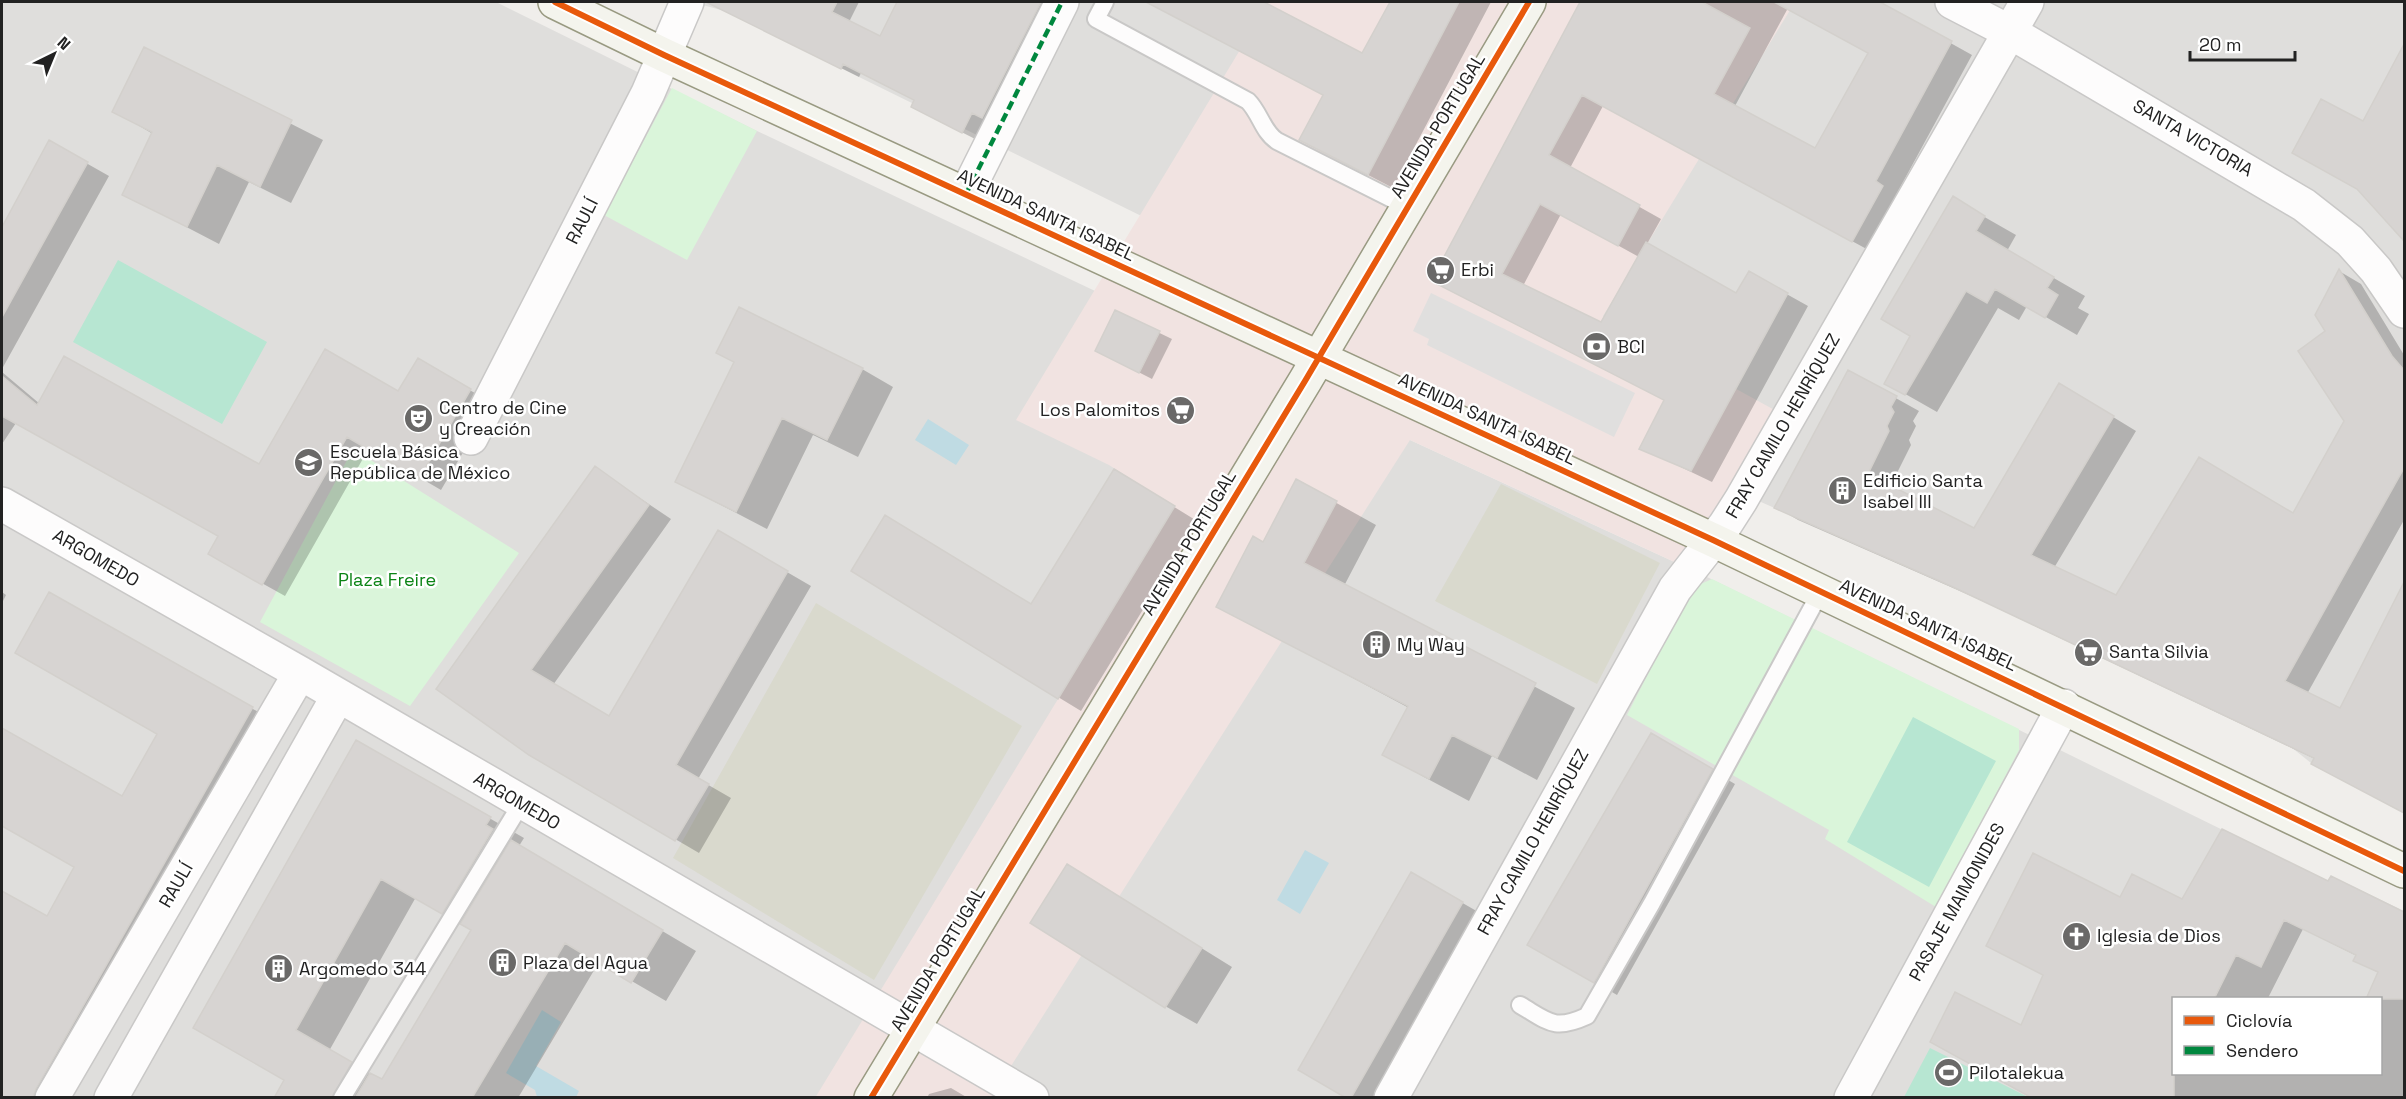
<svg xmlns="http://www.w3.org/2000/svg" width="2406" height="1099" font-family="'Space Grotesk',sans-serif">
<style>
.residential{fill:#dfdedc;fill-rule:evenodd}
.commercial{fill:#f1e3e1}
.construction{fill:#d9d9cd}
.park{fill:#daf5da}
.pitch{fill:#b7e6d2}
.parking{fill:#e0dfde}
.water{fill:#bfdbe3}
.shadow{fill:#0003;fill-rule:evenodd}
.building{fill:#d7d4d2;stroke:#d3d0cc;stroke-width:1.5}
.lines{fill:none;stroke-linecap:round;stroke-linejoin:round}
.lane-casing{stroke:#c9c8c7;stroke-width:20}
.street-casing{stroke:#c9c8c7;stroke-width:36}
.secondary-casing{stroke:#999a82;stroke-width:36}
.lane{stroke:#fdfcfc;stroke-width:16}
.street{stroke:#fdfcfc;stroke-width:33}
.secondary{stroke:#f4f4ed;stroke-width:33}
.quiet{stroke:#00873e;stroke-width:4.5;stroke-dasharray:9 4.5;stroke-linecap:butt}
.cycleway-casing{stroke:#fff;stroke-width:10}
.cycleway{stroke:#e8590c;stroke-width:6}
.labels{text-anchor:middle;stroke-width:5;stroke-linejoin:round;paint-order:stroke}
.street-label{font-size:18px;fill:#222;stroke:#fff}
.poi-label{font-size:18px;fill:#222;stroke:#fff;text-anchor:start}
.park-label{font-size:18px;fill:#0c8416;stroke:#fff}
</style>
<rect width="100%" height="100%" fill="#f0eeeb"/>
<path class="residential" d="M 2,2 L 496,2 L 757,131 L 1410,440 L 1707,577 L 2327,881 L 2331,876 L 2404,911 L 2404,1097 L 2,1098 ZM 2174,998 L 2380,998 L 2380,1074 L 2174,1074 Z
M 691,2 L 2404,2 L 2404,813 L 2311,763 L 2291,747 L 2173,690 L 1953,587 L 1691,471 L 1247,268 L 725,11 Z"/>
<path class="commercial" d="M 1269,2 L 1795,2 L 1603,316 L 1789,418 L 1707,577 L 1410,440 L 1004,1077 L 1002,1097 L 815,1098 L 1175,507 L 1109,465 L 1016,420 Z"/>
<path class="construction" d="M 1501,484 L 1660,563 L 1597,684 L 1435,601 Z
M 816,603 L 1022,726 L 874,980 L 673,858 Z"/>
<path class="park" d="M 672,88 L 757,131 L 687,260 L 604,215 Z
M 353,449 L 519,553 L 410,706 L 260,622 Z
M 1712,579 L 2019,729 L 2019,750 L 1936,907 L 1825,839 L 1829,830 L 1627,715 L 1692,588 Z"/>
<path class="pitch" d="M 118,260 L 267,342 L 222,424 L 73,342 Z
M 1913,717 L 1996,761 L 1929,887 L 1847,842 Z
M 1930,1048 L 2028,1097 L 1904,1097 Z"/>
<path class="parking" d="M 1431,293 L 1635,393 L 1614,437 L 1427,345 L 1429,339 L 1413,331 Z"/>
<path class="water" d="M 928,419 L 969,445 L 956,465 L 915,440 Z
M 1305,850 L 1329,863 L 1300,914 L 1277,900 Z
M 542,1010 L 561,1022 L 536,1066 L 579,1091 L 576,1097 L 537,1097 L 535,1090 L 506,1073 Z"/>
<path class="shadow" d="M 709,2 L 859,2 L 849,22 L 880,38 L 899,2 L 1064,2 L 979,141 L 930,116 L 916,101 L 861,73 L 859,77 Z
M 1159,2 L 1261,2 L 1363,55 L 1391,2 L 1491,2 L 1393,188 L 1301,140 L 1324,95 L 1157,5 Z
M 1582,2 L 1877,2 L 1972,55 L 1896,195 L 1904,199 L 1874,253 L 1603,106 L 1570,168 L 1661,219 L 1647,244 L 1737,295 L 1749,273 L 1808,306 L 1712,482 L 1641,448 L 1665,400 L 1433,280 ZM 1788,8 L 1869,53 L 1816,151 L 1735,106 ZM 1561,214 L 1639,257 L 1601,324 L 1523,286 Z
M 2404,47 L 2404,238 L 2360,190 L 2363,123 Z
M 144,49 L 323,140 L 291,203 L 249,182 L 219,244 L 123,194 L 153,134 L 114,111 Z
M 49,142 L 109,176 L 2,369 L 2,230 Z
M 1953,199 L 2016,235 L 2007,251 L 2085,296 L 2078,308 L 2089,314 L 2077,335 L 2027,306 L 2019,320 L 1998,308 L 1937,412 L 1886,383 L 1912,336 Z
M 2339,271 L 2361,284 L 2404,355 L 2404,520 L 2307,694 L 2340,710 L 2404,585 L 2404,812 L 2336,776 L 2315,759 L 1978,599 L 1798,520 L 1776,507 L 1849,372 L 1919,411 L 1913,421 L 1916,426 L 1909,440 L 1911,445 L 1890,487 L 1974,530 L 2082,398 L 2136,431 L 2054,568 L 2117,597 L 2294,515 L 2346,421 L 2327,331 Z
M 1116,312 L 1172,339 L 1152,379 L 1109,357 Z
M 418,360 L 492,403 L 441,490 L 369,448 L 285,596 L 210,554 L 220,536 L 16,423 L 2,444 L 2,372 L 40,404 L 260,466 L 399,393 Z
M 862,369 L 893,387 L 858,457 L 813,435 L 767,529 L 677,482 Z
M 595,468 L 671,519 L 553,685 L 610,718 L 718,532 L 811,586 L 698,779 L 731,798 L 699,853 L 530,754 L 438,688 Z
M 1297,481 L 1376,525 L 1344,586 L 1575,708 L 1537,780 L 1492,756 L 1469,801 L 1424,777 L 1384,754 L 1409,708 L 1218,606 L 1263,544 Z
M 1137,484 L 1197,521 L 1081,711 L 1058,697 Z
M 2,592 L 6,595 L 2,603 Z
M 50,594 L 283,726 L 71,1098 L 2,1098 L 2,1011 L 6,1002 L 2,1000 L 2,892 L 47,918 L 76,867 L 2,825 L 2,730 L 123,798 L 159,733 Z
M 1651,735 L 1735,784 L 1617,995 L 1530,944 Z
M 357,742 L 524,838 L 519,846 L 696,951 L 666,1001 L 599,962 L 518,1098 L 275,1098 L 286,1079 ZM 416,897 L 473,930 L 382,1081 L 329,1051 Z
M 1412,874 L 1480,913 L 1375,1098 L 1349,1098 Z
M 2331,878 L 2404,914 L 2404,1098 L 2032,1098 L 1984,1072 L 2121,899 L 2182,901 L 2328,883 ZM 2303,929 L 2357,956 L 2355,960 L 2379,973 L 2380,1074 L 2174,1074 L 2174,998 L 2268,998 Z
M 1098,884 L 1232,967 L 1197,1024 L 1165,1006 Z
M 951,1088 L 968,1098 L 927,1098 L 929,1094 Z"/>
<path class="building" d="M 706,2 L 837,2 L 832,12 L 880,36 L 897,2 L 1041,2 L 982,118 L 972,113 L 962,133 L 911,107 L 914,100 L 843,64 L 841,69 Z
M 1146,2 L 1264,2 L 1362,53 L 1390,2 L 1459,2 L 1368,175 L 1299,140 L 1323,95 Z
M 1580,2 L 1702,2 L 1750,28 L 1714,94 L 1815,148 L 1868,53 L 1774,2 L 1880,2 L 1952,41 L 1876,181 L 1883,186 L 1852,242 L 1582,95 L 1549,155 L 1640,205 L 1618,246 L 1540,204 L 1502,274 L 1601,322 L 1646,242 L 1736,293 L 1749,271 L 1788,293 L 1691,471 L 1639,449 L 1664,400 L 1431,281 Z
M 2404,44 L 2404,241 L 2357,189 L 2292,153 L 2321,99 L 2363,121 Z
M 144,47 L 292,120 L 260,187 L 217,165 L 187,227 L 122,195 L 152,132 L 112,112 Z
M 49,140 L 88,162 L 2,317 L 2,227 Z
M 1953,196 L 1985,216 L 1976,231 L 2054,277 L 2047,288 L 2058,295 L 2045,318 L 1995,289 L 1987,303 L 1966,291 L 1905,395 L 1884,384 L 1910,336 L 1881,319 Z
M 2339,269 L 2392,356 L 2404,370 L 2404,468 L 2285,681 L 2340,708 L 2404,582 L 2404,813 L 2311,764 L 2314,758 L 1953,587 L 1774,508 L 1848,370 L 1897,396 L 1891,407 L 1894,412 L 1887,426 L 1889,431 L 1868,474 L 1974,528 L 2059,383 L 2114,416 L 2031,555 L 2116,595 L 2199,457 L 2293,513 L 2344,421 L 2298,351 L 2325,331 L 2315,315 Z
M 739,307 L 863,368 L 827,440 L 782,418 L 736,512 L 675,482 L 734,362 L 716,353 Z
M 1115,310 L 1160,331 L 1139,373 L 1095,351 Z
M 325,349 L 398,391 L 418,358 L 471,389 L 419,479 L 347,437 L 262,585 L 208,554 L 218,536 L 2,416 L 2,376 L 37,405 L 64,356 L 259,464 Z
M 595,466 L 649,505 L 531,670 L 609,716 L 718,530 L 788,571 L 676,765 L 709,784 L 675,841 L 529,755 L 436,689 Z
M 1114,469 L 1175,506 L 1058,699 L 851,571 L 885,515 L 1031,604 Z
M 1296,479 L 1337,501 L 1304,563 L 1536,683 L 1497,758 L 1452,735 L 1429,779 L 1382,755 L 1408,706 L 1216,607 L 1253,536 L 1263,542 Z
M 49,592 L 253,707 L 36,1089 L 33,1098 L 2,1098 L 2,891 L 47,916 L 74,867 L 2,826 L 2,728 L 122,796 L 157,734 L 15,653 Z
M 1651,733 L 1713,769 L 1594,983 L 1527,945 Z
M 356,740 L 491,817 L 486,825 L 493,829 L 442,914 L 381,879 L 296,1030 L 352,1062 L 332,1098 L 274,1098 L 284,1080 L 193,1028 Z
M 2222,829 L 2328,881 L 2331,876 L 2404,912 L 2404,999 L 2366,999 L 2378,972 L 2353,961 L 2356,955 L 2284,920 L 2261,967 L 2236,955 L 2214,999 L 2174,999 L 2174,1098 L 2032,1098 L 1930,1042 L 1955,992 L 2021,1025 L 2043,975 L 1986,946 L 2033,853 L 2120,897 L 2132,874 L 2182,899 Z
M 511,840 L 663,930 L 631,983 L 565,943 L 472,1098 L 355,1098 L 370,1073 L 382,1079 L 471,930 L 460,924 Z
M 1067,864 L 1202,948 L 1165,1008 L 1030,923 Z
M 1411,872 L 1463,902 L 1351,1098 L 1346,1098 L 1298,1070 Z"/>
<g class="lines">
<defs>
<path id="lane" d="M 1105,2 L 1096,19 L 1248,101 C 1260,113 1263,132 1277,141 L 1408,207
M 1520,1005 C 1549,1022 1554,1031 1587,1016 L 1652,903 L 1821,591
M 342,1098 L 521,804"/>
<path id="street" d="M 1952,2 L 2010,32 L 2304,205 L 2350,241 L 2376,270 L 2404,311
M 966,194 L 1062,2
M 471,438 L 648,93 L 687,2
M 2,504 L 300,673 L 1032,1098
M 52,1098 L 300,673
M 111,1098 L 338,696
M 1391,1098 L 1675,589 L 1725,525 L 1741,500 L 2027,2
M 1851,1098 L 2064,706"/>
<path id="secondary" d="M 555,2 L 664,55 L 1713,540 L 2404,871
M 871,1098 L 1305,381 L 1529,2"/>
</defs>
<use href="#lane" class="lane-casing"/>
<use href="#street" class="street-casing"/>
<use href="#secondary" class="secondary-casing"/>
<use href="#lane" class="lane"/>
<use href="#street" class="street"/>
<use href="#secondary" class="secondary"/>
<path class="quiet" d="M 966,194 L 1062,2"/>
<defs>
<path id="cycleway" d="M 555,2 L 664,55 L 1713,540 L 2404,871
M 871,1098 L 1305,381 L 1529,2"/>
</defs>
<use href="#cycleway" class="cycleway-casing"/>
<use href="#cycleway" class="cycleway"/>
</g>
<defs>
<symbol id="supermarket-disc" viewBox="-11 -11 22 22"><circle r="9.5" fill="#6a6968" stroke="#fff"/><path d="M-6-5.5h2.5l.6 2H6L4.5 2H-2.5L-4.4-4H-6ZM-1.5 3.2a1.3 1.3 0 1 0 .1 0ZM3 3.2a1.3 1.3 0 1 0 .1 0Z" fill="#fff"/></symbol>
<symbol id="bank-disc" viewBox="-11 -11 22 22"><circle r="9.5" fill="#6a6968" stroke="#fff"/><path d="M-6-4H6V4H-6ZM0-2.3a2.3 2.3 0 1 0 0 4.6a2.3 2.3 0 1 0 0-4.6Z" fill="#fff"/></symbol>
<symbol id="theatre-disc" viewBox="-11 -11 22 22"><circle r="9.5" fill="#6a6968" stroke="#fff"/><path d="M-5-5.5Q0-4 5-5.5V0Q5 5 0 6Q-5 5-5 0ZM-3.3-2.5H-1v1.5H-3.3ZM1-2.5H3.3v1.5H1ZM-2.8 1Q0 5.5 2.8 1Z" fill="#fff"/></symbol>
<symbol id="school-disc" viewBox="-11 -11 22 22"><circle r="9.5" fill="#6a6968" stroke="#fff"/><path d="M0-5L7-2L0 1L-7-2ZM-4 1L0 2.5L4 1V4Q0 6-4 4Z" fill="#fff"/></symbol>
<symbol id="building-disc" viewBox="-11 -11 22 22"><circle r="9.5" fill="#6a6968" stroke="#fff"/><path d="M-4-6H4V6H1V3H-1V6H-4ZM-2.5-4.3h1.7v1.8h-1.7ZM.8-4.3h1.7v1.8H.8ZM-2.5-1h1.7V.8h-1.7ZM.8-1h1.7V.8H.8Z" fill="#fff"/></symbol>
<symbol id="church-disc" viewBox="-11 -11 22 22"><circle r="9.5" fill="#6a6968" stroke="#fff"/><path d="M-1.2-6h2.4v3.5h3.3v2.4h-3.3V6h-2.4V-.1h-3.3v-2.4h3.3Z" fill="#fff"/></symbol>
<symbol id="stadium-disc" viewBox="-11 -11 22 22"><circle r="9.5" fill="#6a6968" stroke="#fff"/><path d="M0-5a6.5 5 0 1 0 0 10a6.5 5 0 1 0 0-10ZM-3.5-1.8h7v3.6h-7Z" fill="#fff"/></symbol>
</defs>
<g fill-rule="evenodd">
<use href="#supermarket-disc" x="1424" y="254" width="33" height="33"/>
<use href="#bank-disc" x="1580" y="330" width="33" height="33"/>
<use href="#supermarket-disc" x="1164" y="394" width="33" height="33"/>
<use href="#theatre-disc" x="402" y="402" width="33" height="33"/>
<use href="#school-disc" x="292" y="446" width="33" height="33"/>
<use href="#building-disc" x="1826" y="474" width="33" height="33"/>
<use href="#building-disc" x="1360" y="628" width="33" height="33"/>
<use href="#supermarket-disc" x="2072" y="636" width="33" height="33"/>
<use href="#church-disc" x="2060" y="920" width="33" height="33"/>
<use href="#building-disc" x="486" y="946" width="33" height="33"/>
<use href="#building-disc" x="262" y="952" width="33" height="33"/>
<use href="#stadium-disc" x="1932" y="1056" width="33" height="33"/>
</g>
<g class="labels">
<g class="street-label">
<text transform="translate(1438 126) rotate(-59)" y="6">AVENIDA PORTUGAL</text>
<text transform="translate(2193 138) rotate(30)" y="6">SANTA VICTORIA</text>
<text transform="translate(1046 215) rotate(25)" y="6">AVENIDA SANTA ISABEL</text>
<text transform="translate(582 221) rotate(-63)" y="6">RAULÍ</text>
<text transform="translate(1487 419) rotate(25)" y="6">AVENIDA SANTA ISABEL</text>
<text transform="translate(1783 426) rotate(-60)" y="6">FRAY CAMILO HENRÍQUEZ</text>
<text transform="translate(1189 543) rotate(-59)" y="6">AVENIDA PORTUGAL</text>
<text transform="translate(96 558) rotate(30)" y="6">ARGOMEDO</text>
<text transform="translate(1928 625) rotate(25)" y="6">AVENIDA SANTA ISABEL</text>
<text transform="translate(517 801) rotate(30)" y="6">ARGOMEDO</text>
<text transform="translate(1533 842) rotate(-61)" y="6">FRAY CAMILO HENRÍQUEZ</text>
<text transform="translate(176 885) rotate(-60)" y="6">RAULÍ</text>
<text transform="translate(1957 902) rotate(-61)" y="6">PASAJE MAIMONIDES</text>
<text transform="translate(938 959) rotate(-59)" y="6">AVENIDA PORTUGAL</text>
</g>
<g class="poi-label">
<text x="1461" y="276">Erbi</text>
<text x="1617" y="353">BCI</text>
<text x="439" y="414">Centro de Cine<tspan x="439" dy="21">y Creación</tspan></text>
<text x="1160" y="416" text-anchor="end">Los Palomitos</text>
<text x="330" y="458">Escuela Básica<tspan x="330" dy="21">República de México</tspan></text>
<text x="1863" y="487">Edificio Santa<tspan x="1863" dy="21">Isabel III</tspan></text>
<text x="1397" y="651">My Way</text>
<text x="2109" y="658">Santa Silvia</text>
<text x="2097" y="942">Iglesia de Dios</text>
<text x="523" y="969">Plaza del Agua</text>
<text x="299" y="975">Argomedo 344</text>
<text x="1969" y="1079">Pilotalekua</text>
</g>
<g class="park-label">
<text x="387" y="586">Plaza Freire</text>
</g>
</g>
<rect width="2406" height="1099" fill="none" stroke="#222222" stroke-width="6"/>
<rect x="2172" y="997" width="210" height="78" fill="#ffffff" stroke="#a7a7a7" stroke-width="1.5"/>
<rect x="2184" y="1016" width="30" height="9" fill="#e8590c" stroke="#a7a7a7" stroke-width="1.5"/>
<text x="2226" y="1027" font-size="18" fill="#222222">Ciclovía</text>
<rect x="2184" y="1046" width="30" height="9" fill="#00873e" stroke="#a7a7a7" stroke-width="1.5"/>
<text x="2226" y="1057" font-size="18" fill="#222222">Sendero</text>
<g transform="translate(54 54) rotate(43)" stroke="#ffffff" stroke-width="4.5" paint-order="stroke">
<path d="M0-4.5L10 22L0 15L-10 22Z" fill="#222222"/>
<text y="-9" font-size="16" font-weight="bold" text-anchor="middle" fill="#222222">N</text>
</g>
<path d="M2190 51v9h105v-9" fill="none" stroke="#222222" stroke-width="3"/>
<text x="2199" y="51" font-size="18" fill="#222222" stroke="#ffffff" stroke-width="4.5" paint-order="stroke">20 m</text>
</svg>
